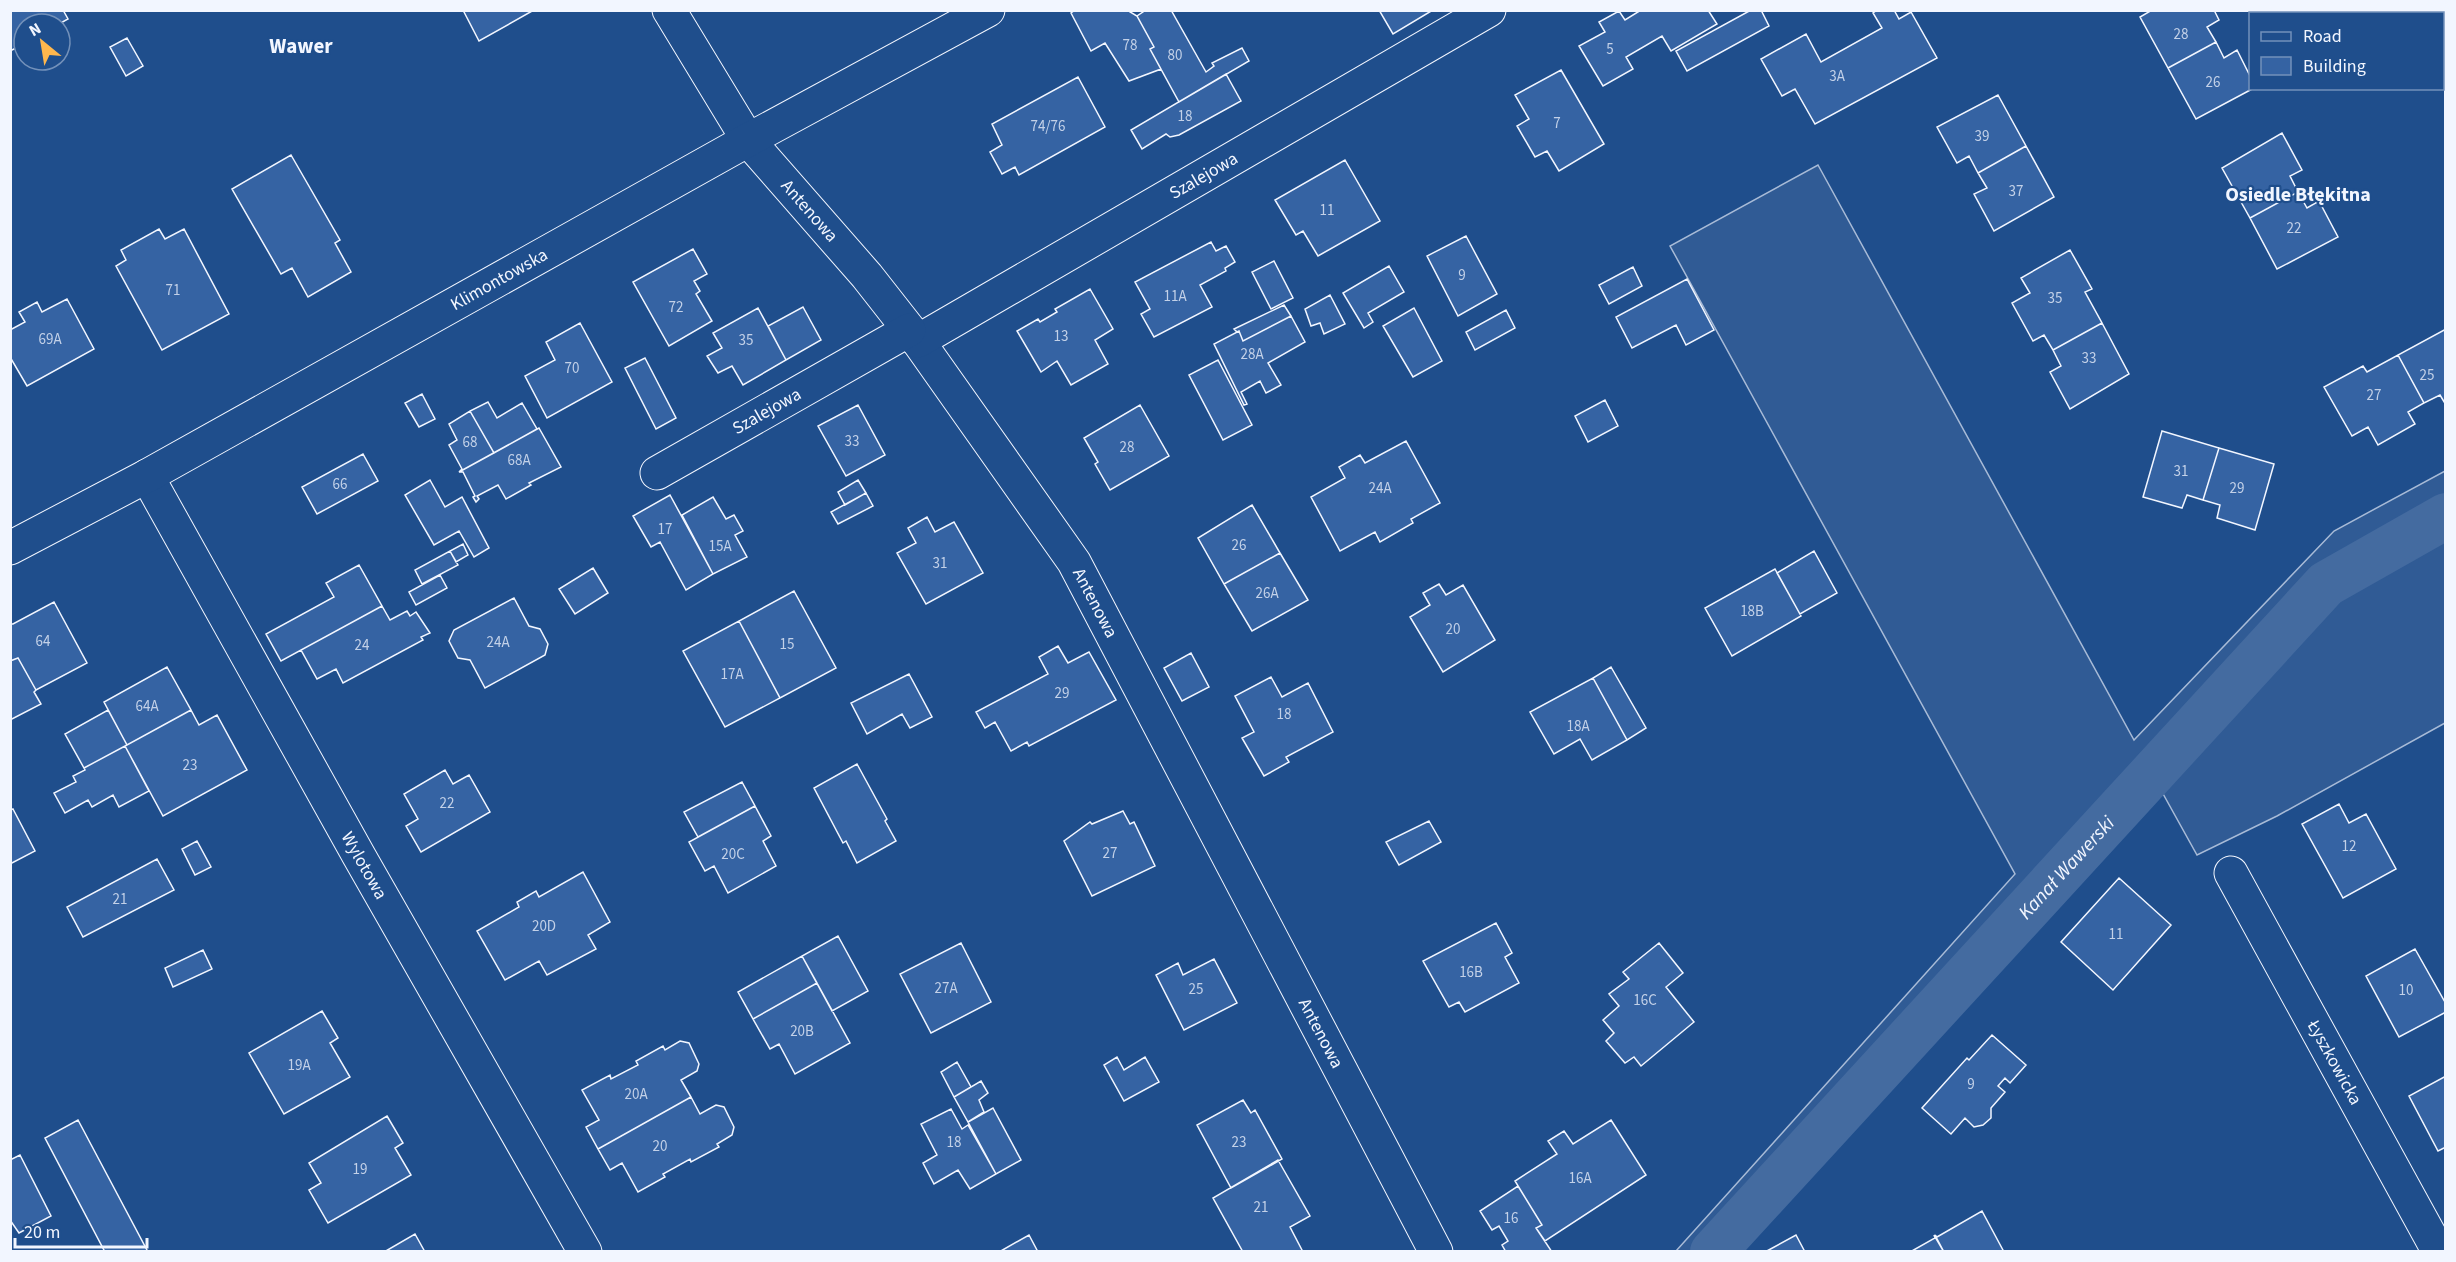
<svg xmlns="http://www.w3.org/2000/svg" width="2456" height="1262" font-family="'Source Sans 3',sans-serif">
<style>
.built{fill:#305b95;stroke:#a8bbd7;stroke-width:1.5}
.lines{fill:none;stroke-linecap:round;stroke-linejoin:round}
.canal{stroke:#446ba0;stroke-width:46}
.building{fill:#3563a3;stroke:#f2f6ff;stroke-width:1.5}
.minor-casing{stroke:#f2f6ff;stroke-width:35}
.minor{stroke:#1f4e8c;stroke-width:33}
.labels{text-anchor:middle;stroke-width:4.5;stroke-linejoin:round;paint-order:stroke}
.number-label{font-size:15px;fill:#c3d1e8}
.street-label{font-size:18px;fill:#f2f6ff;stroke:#1f4e8c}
.neighbourhood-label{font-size:20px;font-weight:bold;fill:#f2f6ff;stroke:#1f4e8c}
.water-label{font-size:20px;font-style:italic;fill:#f2f6ff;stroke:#1f4e8c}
.quarter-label{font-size:21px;font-weight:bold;fill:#f2f6ff;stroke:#1f4e8c}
</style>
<rect width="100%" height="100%" fill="#1f4e8c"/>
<path class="built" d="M 1818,165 L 2134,740 L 2334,531 L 2445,471 L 2445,723 L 2277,816 L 2197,855 L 2157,783 L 1730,1251 L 1676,1251 L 2015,874 L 1670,246 Z"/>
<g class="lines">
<path class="canal" id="s1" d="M 1713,1252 L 2326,584 L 2446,516"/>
</g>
<path class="building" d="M 10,10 L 63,10 L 68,19 L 59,24 L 24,24 L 24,44 L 10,51 Z
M 463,10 L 534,10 L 479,41 Z
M 1075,10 L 1127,10 L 1137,16 L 1154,47 L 1150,49 L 1161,69 L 1129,81 L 1105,43 L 1091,51 L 1071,13 Z
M 1146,10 L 1171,10 L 1206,72 L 1214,66 L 1212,63 L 1242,48 L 1249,61 L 1179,102 L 1150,49 L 1154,47 L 1137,16 Z
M 1379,10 L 1433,10 L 1393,34 Z
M 1641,10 L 1708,10 L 1717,24 L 1671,51 L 1662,36 L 1626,57 L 1633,69 L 1603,86 L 1579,46 L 1605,32 L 1599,22 L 1619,11 L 1625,20 Z
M 1751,10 L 1761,10 L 1769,26 L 1687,71 L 1676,51 Z
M 1877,10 L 1894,10 L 1899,19 L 1911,12 L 1937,58 L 1815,124 L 1795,89 L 1782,96 L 1761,59 L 1806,34 L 1821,62 L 1882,28 L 1873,13 Z
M 2214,10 L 2219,20 L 2207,27 L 2216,42 L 2168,68 L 2140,17 L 2152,10 Z
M 127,38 L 143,66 L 126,76 L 110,47 Z
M 2216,42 L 2224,58 L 2237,50 L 2250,76 L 2250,88 L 2254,88 L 2196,119 L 2168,68 Z
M 1561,70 L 1604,144 L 1559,171 L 1547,151 L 1535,157 L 1517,126 L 1529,119 L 1515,95 Z
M 1226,74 L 1241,101 L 1179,135 L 1170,137 L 1166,134 L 1142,149 L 1131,130 Z
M 1078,77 L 1105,127 L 1019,175 L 1015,167 L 1002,174 L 990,152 L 1002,145 L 992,124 Z
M 1998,95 L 2026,146 L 1978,173 L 1969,156 L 1957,163 L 1937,127 Z
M 2282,133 L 2302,170 L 2290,176 L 2298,192 L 2250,218 L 2222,168 Z
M 2026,146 L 2054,197 L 1994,231 L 1974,194 L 1987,188 L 1978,173 Z
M 291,155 L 340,240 L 335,243 L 351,272 L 308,297 L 292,268 L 281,274 L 232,189 Z
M 1345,160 L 1380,221 L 1318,256 L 1303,231 L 1296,235 L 1275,200 Z
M 2298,192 L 2307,208 L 2319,201 L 2338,237 L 2277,269 L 2250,218 Z
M 159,229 L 165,239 L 184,229 L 229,314 L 162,350 L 116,266 L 126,260 L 121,250 Z
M 1466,236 L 1497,294 L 1458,316 L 1427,256 Z
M 1211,242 L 1216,251 L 1226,246 L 1235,262 L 1225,268 L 1226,271 L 1200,285 L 1212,307 L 1154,337 L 1141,314 L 1150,309 L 1135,282 Z
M 693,249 L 707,274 L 694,281 L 700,291 L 696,294 L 712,321 L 669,346 L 633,282 Z
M 2070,250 L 2092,289 L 2085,292 L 2102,323 L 2053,350 L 2044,335 L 2033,341 L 2012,303 L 2030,293 L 2021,278 Z
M 1274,261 L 1293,298 L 1271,309 L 1252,272 Z
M 1389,266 L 1404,292 L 1368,313 L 1373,322 L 1364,328 L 1343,293 Z
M 1633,267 L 1642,286 L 1609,304 L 1599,285 Z
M 1687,279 L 1714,330 L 1686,345 L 1676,325 L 1632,348 L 1616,317 Z
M 1090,289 L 1113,329 L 1095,340 L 1108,364 L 1071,385 L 1057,361 L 1041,372 L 1017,331 L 1038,319 L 1040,322 L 1057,312 L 1055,309 Z
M 1330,295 L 1345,324 L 1324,334 L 1320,323 L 1311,326 L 1305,309 Z
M 67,299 L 94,349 L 27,386 L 10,357 L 10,330 L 25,322 L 19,312 L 37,302 L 42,312 Z
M 1284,305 L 1291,316 L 1243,341 L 1239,331 L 1237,332 L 1234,329 Z
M 803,307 L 821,340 L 786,360 L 768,326 Z
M 758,308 L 786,360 L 743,385 L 732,366 L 718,373 L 707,356 L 722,348 L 713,333 Z
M 1414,308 L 1442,361 L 1413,377 L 1383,326 Z
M 1506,310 L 1515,328 L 1475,350 L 1466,332 Z
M 1291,316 L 1305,342 L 1268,363 L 1281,385 L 1266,393 L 1260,381 L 1241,392 L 1247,404 L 1244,405 L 1214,344 L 1239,331 L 1243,341 Z
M 580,323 L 612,382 L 547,418 L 525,376 L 555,360 L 546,342 Z
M 2102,323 L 2129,374 L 2070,409 L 2050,372 L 2061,366 L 2053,350 Z
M 2446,329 L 2446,405 L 2440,395 L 2424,403 L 2398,355 Z
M 2398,355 L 2424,403 L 2408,412 L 2415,424 L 2378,445 L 2368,427 L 2352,436 L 2324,387 L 2363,366 L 2367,372 Z
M 645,358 L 676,418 L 656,429 L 625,368 Z
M 1218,360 L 1252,425 L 1223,440 L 1189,375 Z
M 422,394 L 435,419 L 419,427 L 405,403 Z
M 1605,400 L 1618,426 L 1588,442 L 1575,416 Z
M 488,402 L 497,418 L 522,403 L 537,429 L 494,453 L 470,411 Z
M 858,405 L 885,455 L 846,476 L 818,426 Z
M 1140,405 L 1169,456 L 1110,490 L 1095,464 L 1098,462 L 1084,438 Z
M 470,411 L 494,453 L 459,472 L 462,469 L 449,445 L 457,440 L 449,424 Z
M 539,428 L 561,467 L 529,483 L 531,485 L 506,499 L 498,485 L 477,496 L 479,499 L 476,502 L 473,497 L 475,496 L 463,472 L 459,472 Z
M 2162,431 L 2219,448 L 2203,500 L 2187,495 L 2182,508 L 2143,497 Z
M 1406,441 L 1440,503 L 1411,519 L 1413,523 L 1380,542 L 1375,532 L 1340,551 L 1311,497 L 1345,478 L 1339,467 L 1360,455 L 1365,463 Z
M 2219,448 L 2274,464 L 2255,530 L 2217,518 L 2220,505 L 2203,500 Z
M 363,454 L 378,481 L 317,514 L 302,487 Z
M 430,480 L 445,507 L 462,497 L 489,548 L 474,557 L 459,531 L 434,545 L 405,495 Z
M 858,480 L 866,493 L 845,505 L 838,492 Z
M 866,493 L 873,506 L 838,524 L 831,512 Z
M 670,495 L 713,574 L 686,590 L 660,542 L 651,547 L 633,516 Z
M 713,497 L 726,519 L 734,515 L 743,531 L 735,535 L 747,557 L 713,574 L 682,515 Z
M 1252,505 L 1280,553 L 1224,584 L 1198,538 Z
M 927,517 L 935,532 L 954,522 L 983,573 L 926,604 L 897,553 L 916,543 L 908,528 Z
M 463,544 L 468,555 L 456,562 L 450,551 Z
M 450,551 L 458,565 L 422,584 L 415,570 Z
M 1814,551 L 1837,593 L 1800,614 L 1777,573 Z
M 1280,553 L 1308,600 L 1252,631 L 1224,584 Z
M 359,565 L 382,606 L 281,661 L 266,634 L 334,597 L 326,583 Z
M 593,568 L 608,593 L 575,614 L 559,589 Z
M 1775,569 L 1801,616 L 1732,656 L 1705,608 Z
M 440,575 L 447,588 L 416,605 L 409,592 Z
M 1439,584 L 1446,595 L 1463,585 L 1495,640 L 1443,672 L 1410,617 L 1430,605 L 1423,593 Z
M 794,591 L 836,668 L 780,698 L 739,621 Z
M 514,598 L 529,626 L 540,629 L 548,644 L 545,655 L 485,688 L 470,660 L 458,658 L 449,641 L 454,630 Z
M 54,602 L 87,663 L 36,690 L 18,658 L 10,661 L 10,624 L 13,624 Z
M 382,606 L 390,620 L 407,611 L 410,616 L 416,612 L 430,633 L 421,637 L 423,640 L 343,683 L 336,669 L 317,679 L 301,650 Z
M 739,621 L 780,698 L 725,727 L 683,651 Z
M 1058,646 L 1068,663 L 1089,652 L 1116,700 L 1029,746 L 1027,742 L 1011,751 L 995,722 L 985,728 L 976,712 L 1048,674 L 1039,657 Z
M 1191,653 L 1209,687 L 1182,701 L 1164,668 Z
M 18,658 L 36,690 L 34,692 L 41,704 L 10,720 L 10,661 Z
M 167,667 L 191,710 L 127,745 L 104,702 Z
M 1611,667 L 1646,728 L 1627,740 L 1593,678 Z
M 909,674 L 932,717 L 910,728 L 902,714 L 867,734 L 851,703 Z
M 1271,677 L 1282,697 L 1308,683 L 1333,732 L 1286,757 L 1289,762 L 1264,776 L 1242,738 L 1254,732 L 1235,696 Z
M 1593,678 L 1627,740 L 1592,760 L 1580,739 L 1554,754 L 1530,712 Z
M 108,710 L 127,745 L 84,768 L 65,734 Z
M 191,710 L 199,725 L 217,715 L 247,770 L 163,816 L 125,746 Z
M 125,746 L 149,791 L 119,807 L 113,795 L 92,807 L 88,800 L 65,813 L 54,793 L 76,782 L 73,776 L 85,770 L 84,768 Z
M 857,764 L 887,819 L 885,821 L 896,841 L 857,863 L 846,841 L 843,843 L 814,788 Z
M 445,770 L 453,784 L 469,775 L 490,812 L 421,852 L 406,826 L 418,819 L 404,794 Z
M 742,782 L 755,806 L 698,837 L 684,812 Z
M 2339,804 L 2349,823 L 2366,814 L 2396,869 L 2343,898 L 2302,824 Z
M 755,806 L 771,836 L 763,841 L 776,866 L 728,893 L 714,866 L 705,871 L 689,842 Z
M 13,809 L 35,851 L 10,864 L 10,810 Z
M 1123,811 L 1130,824 L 1134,822 L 1155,866 L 1092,896 L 1064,841 L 1090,822 L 1092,824 Z
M 1429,821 L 1441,842 L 1399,865 L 1386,842 Z
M 197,841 L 211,867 L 195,875 L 182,849 Z
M 157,859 L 174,890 L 83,937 L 67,907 Z
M 583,872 L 610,922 L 588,935 L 596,949 L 547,975 L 539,961 L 505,980 L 477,931 L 519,907 L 517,902 L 536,891 L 539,897 Z
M 2119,878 L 2171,925 L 2113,990 L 2061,942 Z
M 1496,923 L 1512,953 L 1505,957 L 1519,983 L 1465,1012 L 1459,1002 L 1449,1007 L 1423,961 Z
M 838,936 L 868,991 L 832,1011 L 802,956 Z
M 961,943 L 991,1002 L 931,1033 L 900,974 Z
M 1659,943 L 1683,973 L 1666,987 L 1694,1022 L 1641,1066 L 1634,1057 L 1625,1063 L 1606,1041 L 1614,1033 L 1603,1020 L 1619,1006 L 1609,994 L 1629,979 L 1623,972 Z
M 2415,949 L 2446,1004 L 2446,1012 L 2399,1037 L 2366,976 Z
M 203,950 L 212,969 L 173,987 L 165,968 Z
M 802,956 L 817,983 L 753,1019 L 738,992 Z
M 1214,959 L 1237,1003 L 1184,1030 L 1156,975 L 1178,963 L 1183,975 Z
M 817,983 L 850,1043 L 795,1074 L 779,1044 L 770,1049 L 753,1019 Z
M 322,1011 L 338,1038 L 330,1043 L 350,1077 L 284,1114 L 249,1053 Z
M 1992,1035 L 2026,1065 L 2010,1083 L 2005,1078 L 1998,1086 L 2005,1092 L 1991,1108 L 1991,1118 L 1983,1125 L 1974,1127 L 1965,1118 L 1951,1134 L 1922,1108 L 1967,1058 L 1969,1060 Z
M 680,1041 L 689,1043 L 699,1064 L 697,1071 L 681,1080 L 691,1097 L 598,1149 L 586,1127 L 599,1120 L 582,1090 L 610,1075 L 611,1079 L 638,1065 L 636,1061 L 663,1046 L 665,1050 Z
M 1117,1057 L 1124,1070 L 1145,1057 L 1159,1082 L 1124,1101 L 1104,1065 Z
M 957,1062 L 971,1087 L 954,1097 L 941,1072 Z
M 2446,1076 L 2446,1147 L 2438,1151 L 2409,1096 Z
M 981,1081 L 988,1093 L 979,1100 L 984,1112 L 968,1122 L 954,1097 Z
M 691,1097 L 700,1114 L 716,1105 L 724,1107 L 734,1127 L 732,1135 L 717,1144 L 719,1147 L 691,1162 L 690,1159 L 663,1174 L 665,1177 L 638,1192 L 622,1163 L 610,1170 L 598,1149 Z
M 1243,1100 L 1251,1113 L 1255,1110 L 1282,1159 L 1231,1188 L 1197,1125 Z
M 993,1108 L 1021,1160 L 996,1174 L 968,1122 Z
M 951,1109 L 962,1129 L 968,1125 L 996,1174 L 970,1189 L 958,1170 L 934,1184 L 923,1163 L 937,1155 L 921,1124 Z
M 387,1116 L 403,1143 L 395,1148 L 411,1175 L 328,1223 L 309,1190 L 321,1183 L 309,1163 Z
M 78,1120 L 148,1252 L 105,1252 L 45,1138 Z
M 1611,1120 L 1646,1175 L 1545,1241 L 1536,1228 L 1542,1225 L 1515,1181 L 1557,1154 L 1548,1141 L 1564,1131 L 1573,1144 Z
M 20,1155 L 51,1216 L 19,1233 L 10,1220 L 10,1160 Z
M 1278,1160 L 1310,1216 L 1290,1227 L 1303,1252 L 1243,1252 L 1213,1198 Z
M 1518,1186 L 1542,1225 L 1536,1228 L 1552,1252 L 1506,1252 L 1502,1245 L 1508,1241 L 1499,1226 L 1492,1230 L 1480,1211 Z
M 1982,1211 L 2004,1252 L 1944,1252 L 1935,1235 L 1937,1237 Z
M 415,1234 L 425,1252 L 384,1252 Z
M 1029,1235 L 1038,1252 L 999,1252 Z
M 1796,1235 L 1805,1252 L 1765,1252 Z
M 1934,1235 L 1944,1252 L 1910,1252 L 1935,1238 Z"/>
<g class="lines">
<defs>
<g id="minor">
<path id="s2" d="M 669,10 L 748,140 L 867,276 L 918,341 L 1074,562 L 1436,1252"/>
<path id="s3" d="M 918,341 L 1489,10"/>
<path id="s4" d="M 657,473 L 909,330"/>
<path id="s5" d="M 147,476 L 359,856 L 585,1252"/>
<path id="s6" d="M 10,548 L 147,476 L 748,140 L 988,10"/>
<path id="s7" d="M 2231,873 L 2439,1252"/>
</g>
</defs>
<use href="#minor" class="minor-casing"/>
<use href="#minor" class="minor"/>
</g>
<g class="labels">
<g class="number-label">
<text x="2181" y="39">28</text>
<text x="1130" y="50">78</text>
<text x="1610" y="54">5</text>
<text x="1175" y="60">80</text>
<text x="1837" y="81">3A</text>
<text x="2213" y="87">26</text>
<text x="1185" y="121">18</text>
<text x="1557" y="128">7</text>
<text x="1048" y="131">74/76</text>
<text x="1982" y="141">39</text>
<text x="2016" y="196">37</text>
<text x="1327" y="215">11</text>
<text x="2294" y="233">22</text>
<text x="1462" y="280">9</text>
<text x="173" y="295">71</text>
<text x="1175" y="301">11A</text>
<text x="2055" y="303">35</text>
<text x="676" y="312">72</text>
<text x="1061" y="341">13</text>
<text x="50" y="344">69A</text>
<text x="746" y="345">35</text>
<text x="1252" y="359">28A</text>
<text x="2089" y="363">33</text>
<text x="572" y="373">70</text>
<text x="2427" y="380">25</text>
<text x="2374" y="400">27</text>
<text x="852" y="446">33</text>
<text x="470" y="447">68</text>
<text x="1127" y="452">28</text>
<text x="519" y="465">68A</text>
<text x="2181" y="476">31</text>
<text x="340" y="489">66</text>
<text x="1380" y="493">24A</text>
<text x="2237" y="493">29</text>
<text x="665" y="534">17</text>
<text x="1239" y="550">26</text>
<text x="720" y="551">15A</text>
<text x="940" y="568">31</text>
<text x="1267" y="598">26A</text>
<text x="1752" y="616">18B</text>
<text x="1453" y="634">20</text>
<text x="43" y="646">64</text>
<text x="498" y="647">24A</text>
<text x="787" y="649">15</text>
<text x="362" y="650">24</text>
<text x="732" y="679">17A</text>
<text x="1062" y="698">29</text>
<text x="147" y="711">64A</text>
<text x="1284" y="719">18</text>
<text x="1578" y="731">18A</text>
<text x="190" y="770">23</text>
<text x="447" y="808">22</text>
<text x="2349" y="851">12</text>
<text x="1110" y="858">27</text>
<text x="733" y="859">20C</text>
<text x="120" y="904">21</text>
<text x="544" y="931">20D</text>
<text x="2116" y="939">11</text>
<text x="1471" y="977">16B</text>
<text x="946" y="993">27A</text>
<text x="1196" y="994">25</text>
<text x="2406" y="995">10</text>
<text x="1645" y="1005">16C</text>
<text x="802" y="1036">20B</text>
<text x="299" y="1070">19A</text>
<text x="1971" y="1089">9</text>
<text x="636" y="1099">20A</text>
<text x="954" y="1147">18</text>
<text x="1239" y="1147">23</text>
<text x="660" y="1151">20</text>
<text x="360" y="1174">19</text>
<text x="1580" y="1183">16A</text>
<text x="1261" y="1212">21</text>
<text x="1511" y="1223">16</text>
</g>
<g class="street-label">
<text dy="6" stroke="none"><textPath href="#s3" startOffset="330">Szalejowa</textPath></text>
<text dy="6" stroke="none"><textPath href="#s2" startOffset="246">Antenowa</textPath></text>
<text dy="6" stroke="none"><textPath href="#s6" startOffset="558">Klimontowska</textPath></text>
<text dy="6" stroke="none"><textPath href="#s4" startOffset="126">Szalejowa</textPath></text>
<text dy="6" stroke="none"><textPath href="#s2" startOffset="732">Antenowa</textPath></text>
<text dy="6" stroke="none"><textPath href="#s5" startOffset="446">Wylotowa</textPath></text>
<text dy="6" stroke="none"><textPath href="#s2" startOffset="1218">Antenowa</textPath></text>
<text dy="6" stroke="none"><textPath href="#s7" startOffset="216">Łyszkowicka</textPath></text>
</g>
<g class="neighbourhood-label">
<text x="2298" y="201">Osiedle Błękitna</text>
</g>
<g class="water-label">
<text dy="7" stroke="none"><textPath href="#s1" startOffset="522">Kanał Wawerski</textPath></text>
</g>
<g class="quarter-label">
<text x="301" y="53">Wawer</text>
</g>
</g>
<rect width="2456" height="1262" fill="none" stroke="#f2f6ff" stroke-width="24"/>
<rect x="2249" y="12" width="195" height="78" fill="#1f4e8c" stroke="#7391ba" stroke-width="1.5"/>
<rect x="2261" y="32" width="30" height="9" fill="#1f4e8c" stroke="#7391ba" stroke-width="1.5"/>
<text x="2303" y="42" font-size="18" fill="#f2f6ff">Road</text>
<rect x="2261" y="57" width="30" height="18" fill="#3563a3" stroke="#7391ba" stroke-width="1.5"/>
<text x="2303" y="72" font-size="18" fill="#f2f6ff">Building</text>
<g transform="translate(42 42) rotate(330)"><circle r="28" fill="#1f4e8c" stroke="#7391ba" stroke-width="1.5"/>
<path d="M0-4.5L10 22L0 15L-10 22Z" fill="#ffb74d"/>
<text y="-9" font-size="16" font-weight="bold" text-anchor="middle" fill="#f2f6ff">N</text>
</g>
<path d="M15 1238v9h132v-9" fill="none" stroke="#f2f6ff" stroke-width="3"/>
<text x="24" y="1238" font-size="18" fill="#f2f6ff" stroke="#1f4e8c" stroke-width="4.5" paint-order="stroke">20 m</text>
</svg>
